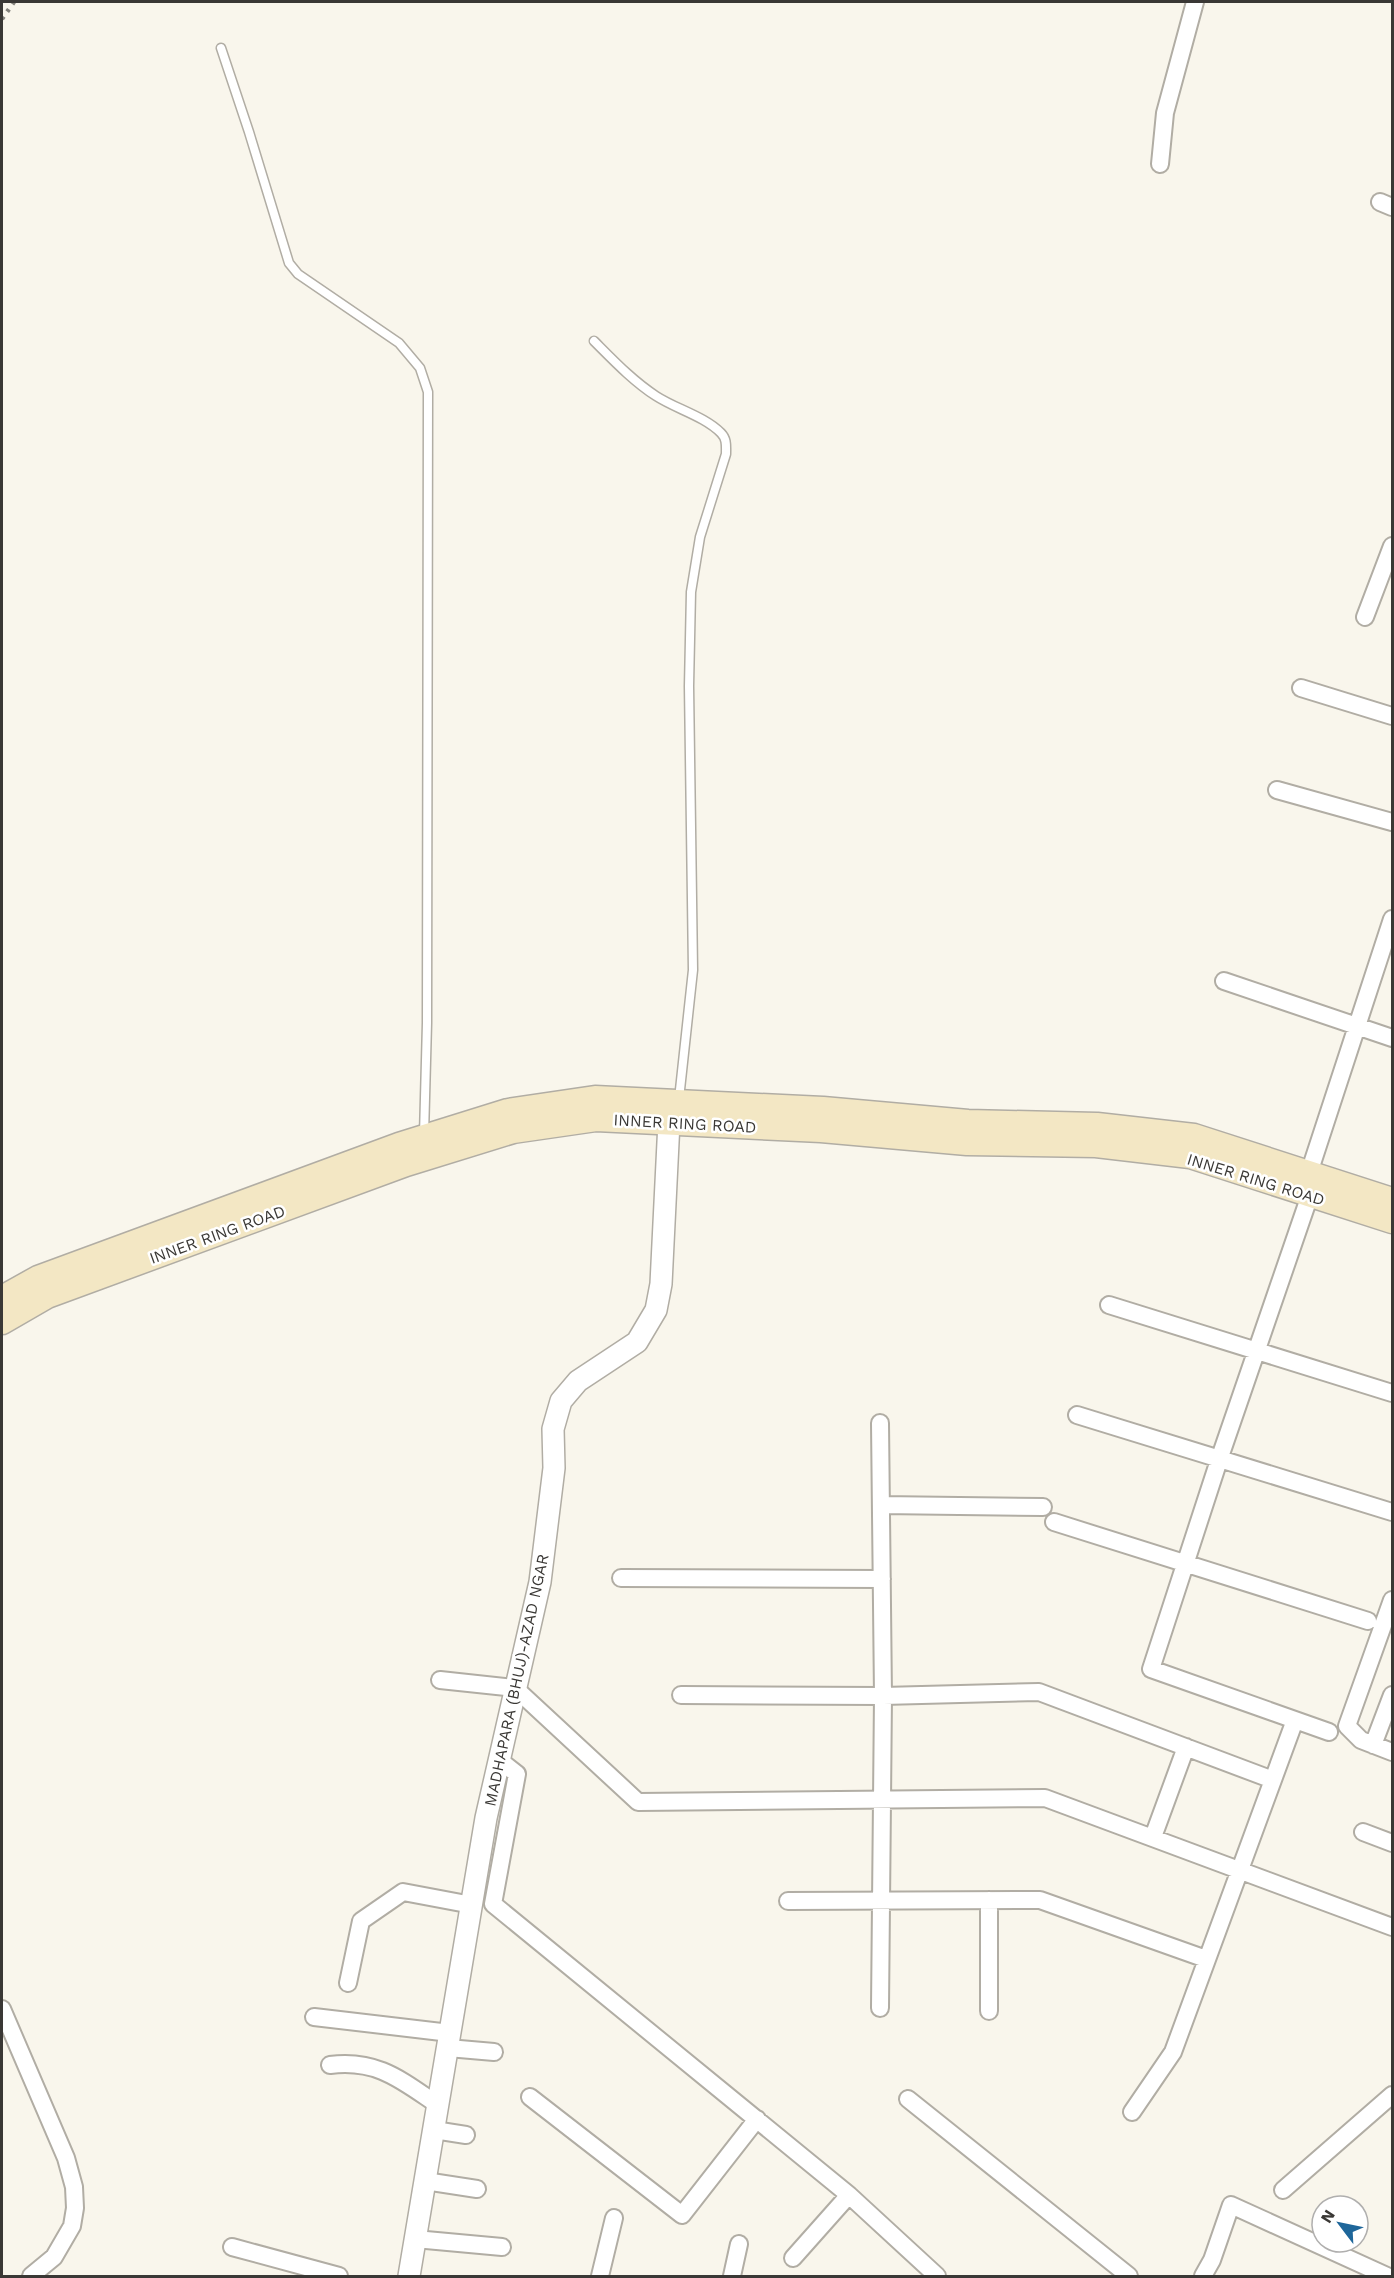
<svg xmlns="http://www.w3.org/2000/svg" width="1394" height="2278" font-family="'Work Sans',sans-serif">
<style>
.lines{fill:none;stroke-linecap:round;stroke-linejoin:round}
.service-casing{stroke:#b1ada4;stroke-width:11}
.minor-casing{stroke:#b1ada4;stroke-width:20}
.tertiary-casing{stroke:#b1ada4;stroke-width:24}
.secondary-casing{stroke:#b1ada4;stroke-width:27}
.service{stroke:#fff;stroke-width:8}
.minor{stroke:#fff;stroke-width:16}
.tertiary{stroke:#fff;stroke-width:21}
.secondary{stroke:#f3e7c4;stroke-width:24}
.rail{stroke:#84827c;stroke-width:4.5;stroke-dasharray:3 6;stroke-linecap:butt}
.labels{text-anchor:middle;stroke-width:5;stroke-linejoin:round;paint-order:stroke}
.street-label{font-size:16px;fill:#3a3835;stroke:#fff}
</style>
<rect width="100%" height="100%" fill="#f9f6ec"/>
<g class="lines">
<defs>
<path id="service" d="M 221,48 L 249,132 L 289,263 L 298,274 L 399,343 L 420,368 L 428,392 L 427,1023 L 424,1135
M 594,341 C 614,361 633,381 656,396 C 676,409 704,416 721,433 C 727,439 726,446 726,454 L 700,537 L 691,592 L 689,686 L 693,970 L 679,1099"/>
<path id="minor" d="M 1160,164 L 1165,113 L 1195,2
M 1380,202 L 1392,207
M 1365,617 L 1392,546
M 1301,688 L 1392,716
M 1277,790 L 1392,822
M 1224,981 L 1392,1038
M 1309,1173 L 1392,919
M 1310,1195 L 1220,1457 L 1151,1669 L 1329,1732
M 1109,1305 L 1392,1393
M 1077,1415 L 1392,1512
M 881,1505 L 1043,1507
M 1054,1522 L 1368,1621
M 621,1578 L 882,1579
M 1392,1600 L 1347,1726 L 1361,1740 L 1392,1752
M 440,1680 L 515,1688 L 638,1802 L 1045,1798 L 1392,1927
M 681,1695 L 883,1696 L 1039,1692 L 1273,1780
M 1373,1745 L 1392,1695
M 499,1760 L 517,1774 L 493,1904 L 849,2195 L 937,2276
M 1363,1832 L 1392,1843
M 1153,1837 L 1186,1747
M 989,1900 L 989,2011
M 788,1901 L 1040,1900 L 1206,1959
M 348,1983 L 361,1921 L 403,1892 L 472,1905
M 880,2008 L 883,1696 L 880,1423
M 2,2009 L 66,2158 L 74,2187 L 75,2208 L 72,2226 L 54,2257 L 31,2276
M 314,2017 L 450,2033
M 448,2048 L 494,2052
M 330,2065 C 377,2059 401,2080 438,2105
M 530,2097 L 682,2215 L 757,2119
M 908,2099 L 1129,2276
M 1132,2112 L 1173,2052 L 1295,1720
M 434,2130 L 466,2135
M 425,2181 L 477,2189
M 1283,2190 L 1392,2095
M 415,2239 L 502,2247
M 232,2247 L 339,2276
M 793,2258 L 849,2195
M 600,2276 L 614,2218
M 732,2276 L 739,2244
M 1203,2276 L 1212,2260 L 1231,2205 L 1387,2276"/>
<path id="tertiary" d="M 409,2276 L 486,1818 L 540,1582 L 554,1468 L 553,1429 L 561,1401 L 578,1381 L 637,1342 L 656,1310 L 661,1284 L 669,1122"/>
<path id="secondary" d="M 2,1298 L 38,1278 L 399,1145 L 508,1111 L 595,1098 L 823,1109 L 968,1122 L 1097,1125 L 1194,1136 L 1392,1200
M 2,1322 L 47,1296 L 406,1164 L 513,1131 L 596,1119 L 821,1130 L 967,1143 L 1096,1145 L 1190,1156 L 1392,1221"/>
</defs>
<use href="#service" class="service-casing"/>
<use href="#minor" class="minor-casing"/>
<use href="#tertiary" class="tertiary-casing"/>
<use href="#secondary" class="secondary-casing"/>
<use href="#service" class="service"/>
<use href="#minor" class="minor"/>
<use href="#tertiary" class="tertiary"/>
<use href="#secondary" class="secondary"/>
<path class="rail" d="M 2,19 L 14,2"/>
</g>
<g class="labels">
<g class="street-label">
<text transform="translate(685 1123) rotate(3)" y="6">INNER RING ROAD</text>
<text transform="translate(1256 1179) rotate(17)" y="6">INNER RING ROAD</text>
<text transform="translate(217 1234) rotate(-20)" y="6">INNER RING ROAD</text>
<text transform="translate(516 1680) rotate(-78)" y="6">MADHAPARA (BHUJ)-AZAD NGAR</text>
</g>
</g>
<rect width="1394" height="2278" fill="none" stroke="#3a3835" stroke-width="6"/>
<g transform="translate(1340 2224) rotate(302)"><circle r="28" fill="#ffffff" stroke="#b0afae" stroke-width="1.5"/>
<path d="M0-4.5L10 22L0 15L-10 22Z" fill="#1e669a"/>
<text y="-9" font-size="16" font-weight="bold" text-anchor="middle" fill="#3a3835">N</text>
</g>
</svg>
